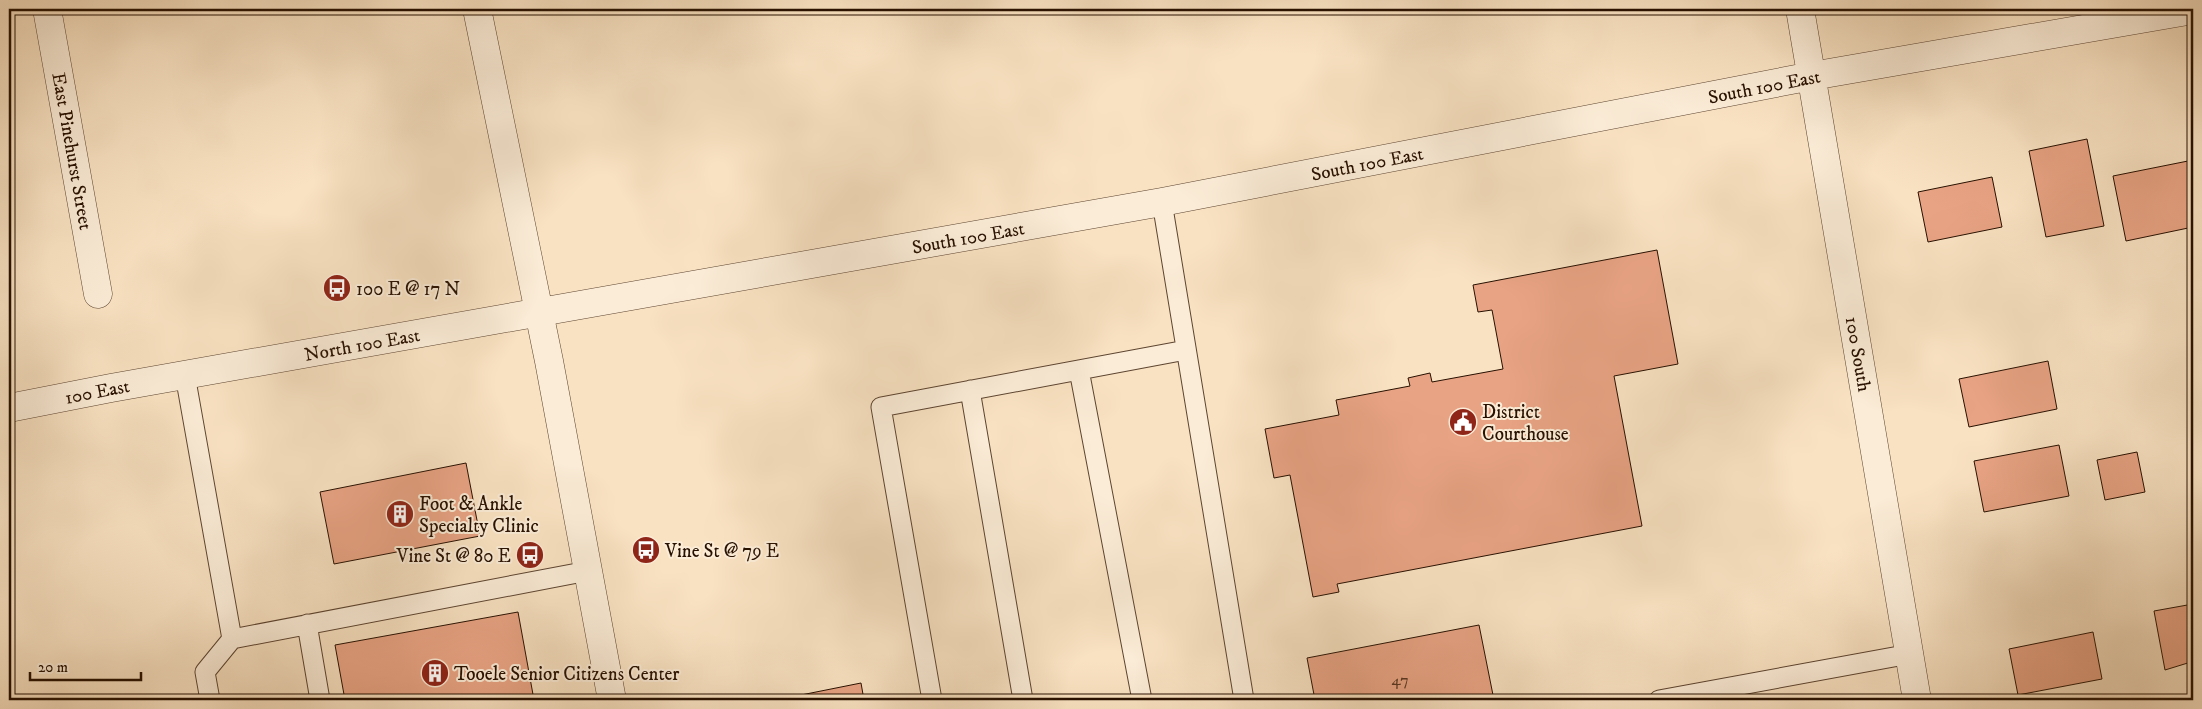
<svg xmlns="http://www.w3.org/2000/svg" width="2202" height="709" font-family="'IM FELL DW Pica',serif">
<style>
.building{fill:#e8a384;stroke:#271000}
.lines{fill:none;stroke-linecap:round;stroke-linejoin:round}
.service-casing{stroke:#5c4430;stroke-width:21}
.minor-casing{stroke:#5c4430;stroke-width:29}
.tertiary-casing{stroke:#5c4430;stroke-width:29}
.service{stroke:#fbecd7;stroke-width:19}
.minor{stroke:#fbecd7;stroke-width:28}
.tertiary{stroke:#fbecd7;stroke-width:28}
.labels{text-anchor:middle;stroke-width:4;stroke-linejoin:round;paint-order:stroke}
.number-label{font-size:16px;fill:#573521}
.street-label{font-size:19px;fill:#271000;stroke:#fbecd7}
.poi-label{font-size:19px;fill:#271000;stroke:#fbecd7;text-anchor:start}
</style>
<rect width="100%" height="100%" fill="#f9e2c2"/>
<filter id="stains"><feTurbulence type="fractalNoise" baseFrequency=".004" numOctaves="4"/><feColorMatrix values="0 0 0 0 .2 0 0 0 0 .09 0 0 0 0 .02 0 0 0 .5 -.17"/></filter>
<radialGradient id="worn" r=".72"><stop offset=".6" stop-color="#630" stop-opacity="0"/><stop offset="1" stop-color="#630" stop-opacity=".3"/></radialGradient>
<path class="building" d="M 2087,139 L 2104,226 L 2046,237 L 2029,151 Z
M 2193,160 L 2193,227 L 2126,241 L 2113,176 Z
M 1992,177 L 2002,227 L 1928,242 L 1918,192 Z
M 1657,250 L 1678,364 L 1614,376 L 1642,526 L 1337,584 L 1339,592 L 1313,597 L 1290,475 L 1274,478 L 1265,429 L 1339,415 L 1336,400 L 1410,386 L 1408,378 L 1430,373 L 1432,382 L 1503,369 L 1492,310 L 1478,312 L 1473,285 Z
M 2048,361 L 2057,409 L 1969,427 L 1959,379 Z
M 2059,445 L 2069,496 L 1984,512 L 1974,461 Z
M 2137,452 L 2145,492 L 2105,500 L 2097,460 Z
M 466,463 L 480,536 L 334,564 L 320,492 Z
M 2193,604 L 2193,635 L 2188,636 L 2191,662 L 2165,670 L 2154,611 Z
M 518,612 L 534,700 L 345,700 L 335,645 Z
M 1479,625 L 1494,700 L 1315,700 L 1307,658 Z
M 2093,632 L 2102,679 L 2018,695 L 2009,649 Z
M 861,683 L 864,700 L 802,700 L 801,695 Z"/>
<g class="lines">
<defs>
<path id="service" d="M 1162,202 L 1244,700
M 1079,370 L 1142,700
M 185,375 L 232,639
M 970,390 L 1023,700
M 307,624 L 320,700
M 210,700 L 205,672 L 232,639 L 588,571
M 932,700 L 881,407 L 1186,350
M 1659,700 L 1910,654"/>
<path id="minor" d="M 47,9 L 98,294
M 1800,9 L 1917,700
M 9,408 L 111,388 L 1162,202 L 1812,76 L 2193,10"/>
<path id="tertiary" d="M 477,9 L 549,361 L 612,700"/>
</defs>
<use href="#service" class="service-casing"/>
<use href="#minor" class="minor-casing"/>
<use href="#tertiary" class="tertiary-casing"/>
<use href="#service" class="service"/>
<use href="#minor" class="minor"/>
<use href="#tertiary" class="tertiary"/>
</g>
<defs>
<symbol id="bus-disc" viewBox="-11 -11 22 22"><circle r="9.5" fill="#8f2418" stroke="#fbecd7"/><path d="M-5-6H5V4H4V6H2V4H-2V6H-4V4H-5ZM-3.5-4V0h7V-4ZM-3.5 1.2v1.5H-2V1.2ZM2 1.2v1.5H3.5V1.2Z" fill="#fff"/></symbol>
<symbol id="civic-disc" viewBox="-11 -11 22 22"><circle r="9.5" fill="#8f2418" stroke="#fbecd7"/><path d="M-.6-6.5H3V-4.5H.6V-3L4-1V1h2V6H-6V1h2V-1L-.6-3ZM-1.2 2.5V6h2.4V2.5Z" fill="#fff"/></symbol>
<symbol id="building-disc" viewBox="-11 -11 22 22"><circle r="9.5" fill="#8f2418" stroke="#fbecd7"/><path d="M-4-6H4V6H1V3H-1V6H-4ZM-2.5-4.3h1.7v1.8h-1.7ZM.8-4.3h1.7v1.8H.8ZM-2.5-1h1.7V.8h-1.7ZM.8-1h1.7V.8H.8Z" fill="#fff"/></symbol>
</defs>
<g fill-rule="evenodd">
<use href="#bus-disc" x="321" y="272" width="32" height="32"/>
<use href="#civic-disc" x="1447" y="406" width="32" height="32"/>
<use href="#building-disc" x="384" y="498" width="32" height="32"/>
<use href="#bus-disc" x="630" y="534" width="32" height="32"/>
<use href="#bus-disc" x="514" y="539" width="32" height="32"/>
<use href="#building-disc" x="419" y="657" width="32" height="32"/>
</g>
<g class="labels">
<g class="number-label">
<text x="1400" y="685">47</text>
</g>
<g class="street-label">
<text transform="translate(1764 86) rotate(-11)" y="7">South 100 East</text>
<text transform="translate(73 151) rotate(80)" y="7">East Pinehurst Street</text>
<text transform="translate(1367 163) rotate(-11)" y="7">South 100 East</text>
<text transform="translate(968 237) rotate(-10)" y="7">South 100 East</text>
<text transform="translate(362 344) rotate(-10)" y="7">North 100 East</text>
<text transform="translate(1859 354) rotate(80)" y="7">100 South</text>
<text transform="translate(97 391) rotate(-11)" y="7">100 East</text>
</g>
<g class="poi-label">
<text x="356" y="295">100 E @ 17 N</text>
<text x="1482" y="418">District<tspan x="1482" dy="22">Courthouse</tspan></text>
<text x="419" y="510">Foot &amp; Ankle<tspan x="419" dy="22">Specialty Clinic</tspan></text>
<text x="665" y="557">Vine St @ 79 E</text>
<text x="511" y="562" text-anchor="end">Vine St @ 80 E</text>
<text x="454" y="680">Tooele Senior Citizens Center</text>
</g>
</g>
<rect width="2202" height="709" fill="none" stroke="#f9e2c2" stroke-width="30"/>
<rect x="10" y="10" width="2182" height="689" fill="none" stroke="#271000" stroke-width="2.5"/>
<rect x="15" y="15" width="2172" height="679" fill="none" stroke="#271000"/>
<path d="M30 672v8h111v-8" fill="none" stroke="#271000" stroke-width="2.5"/>
<text x="38" y="672" font-size="15" fill="#271000" stroke="#fbecd7" stroke-width="4" paint-order="stroke">20 m</text>
<rect width="100%" height="100%" filter="url(#stains)"/>
<rect width="100%" height="100%" fill="url(#worn)"/>
</svg>
